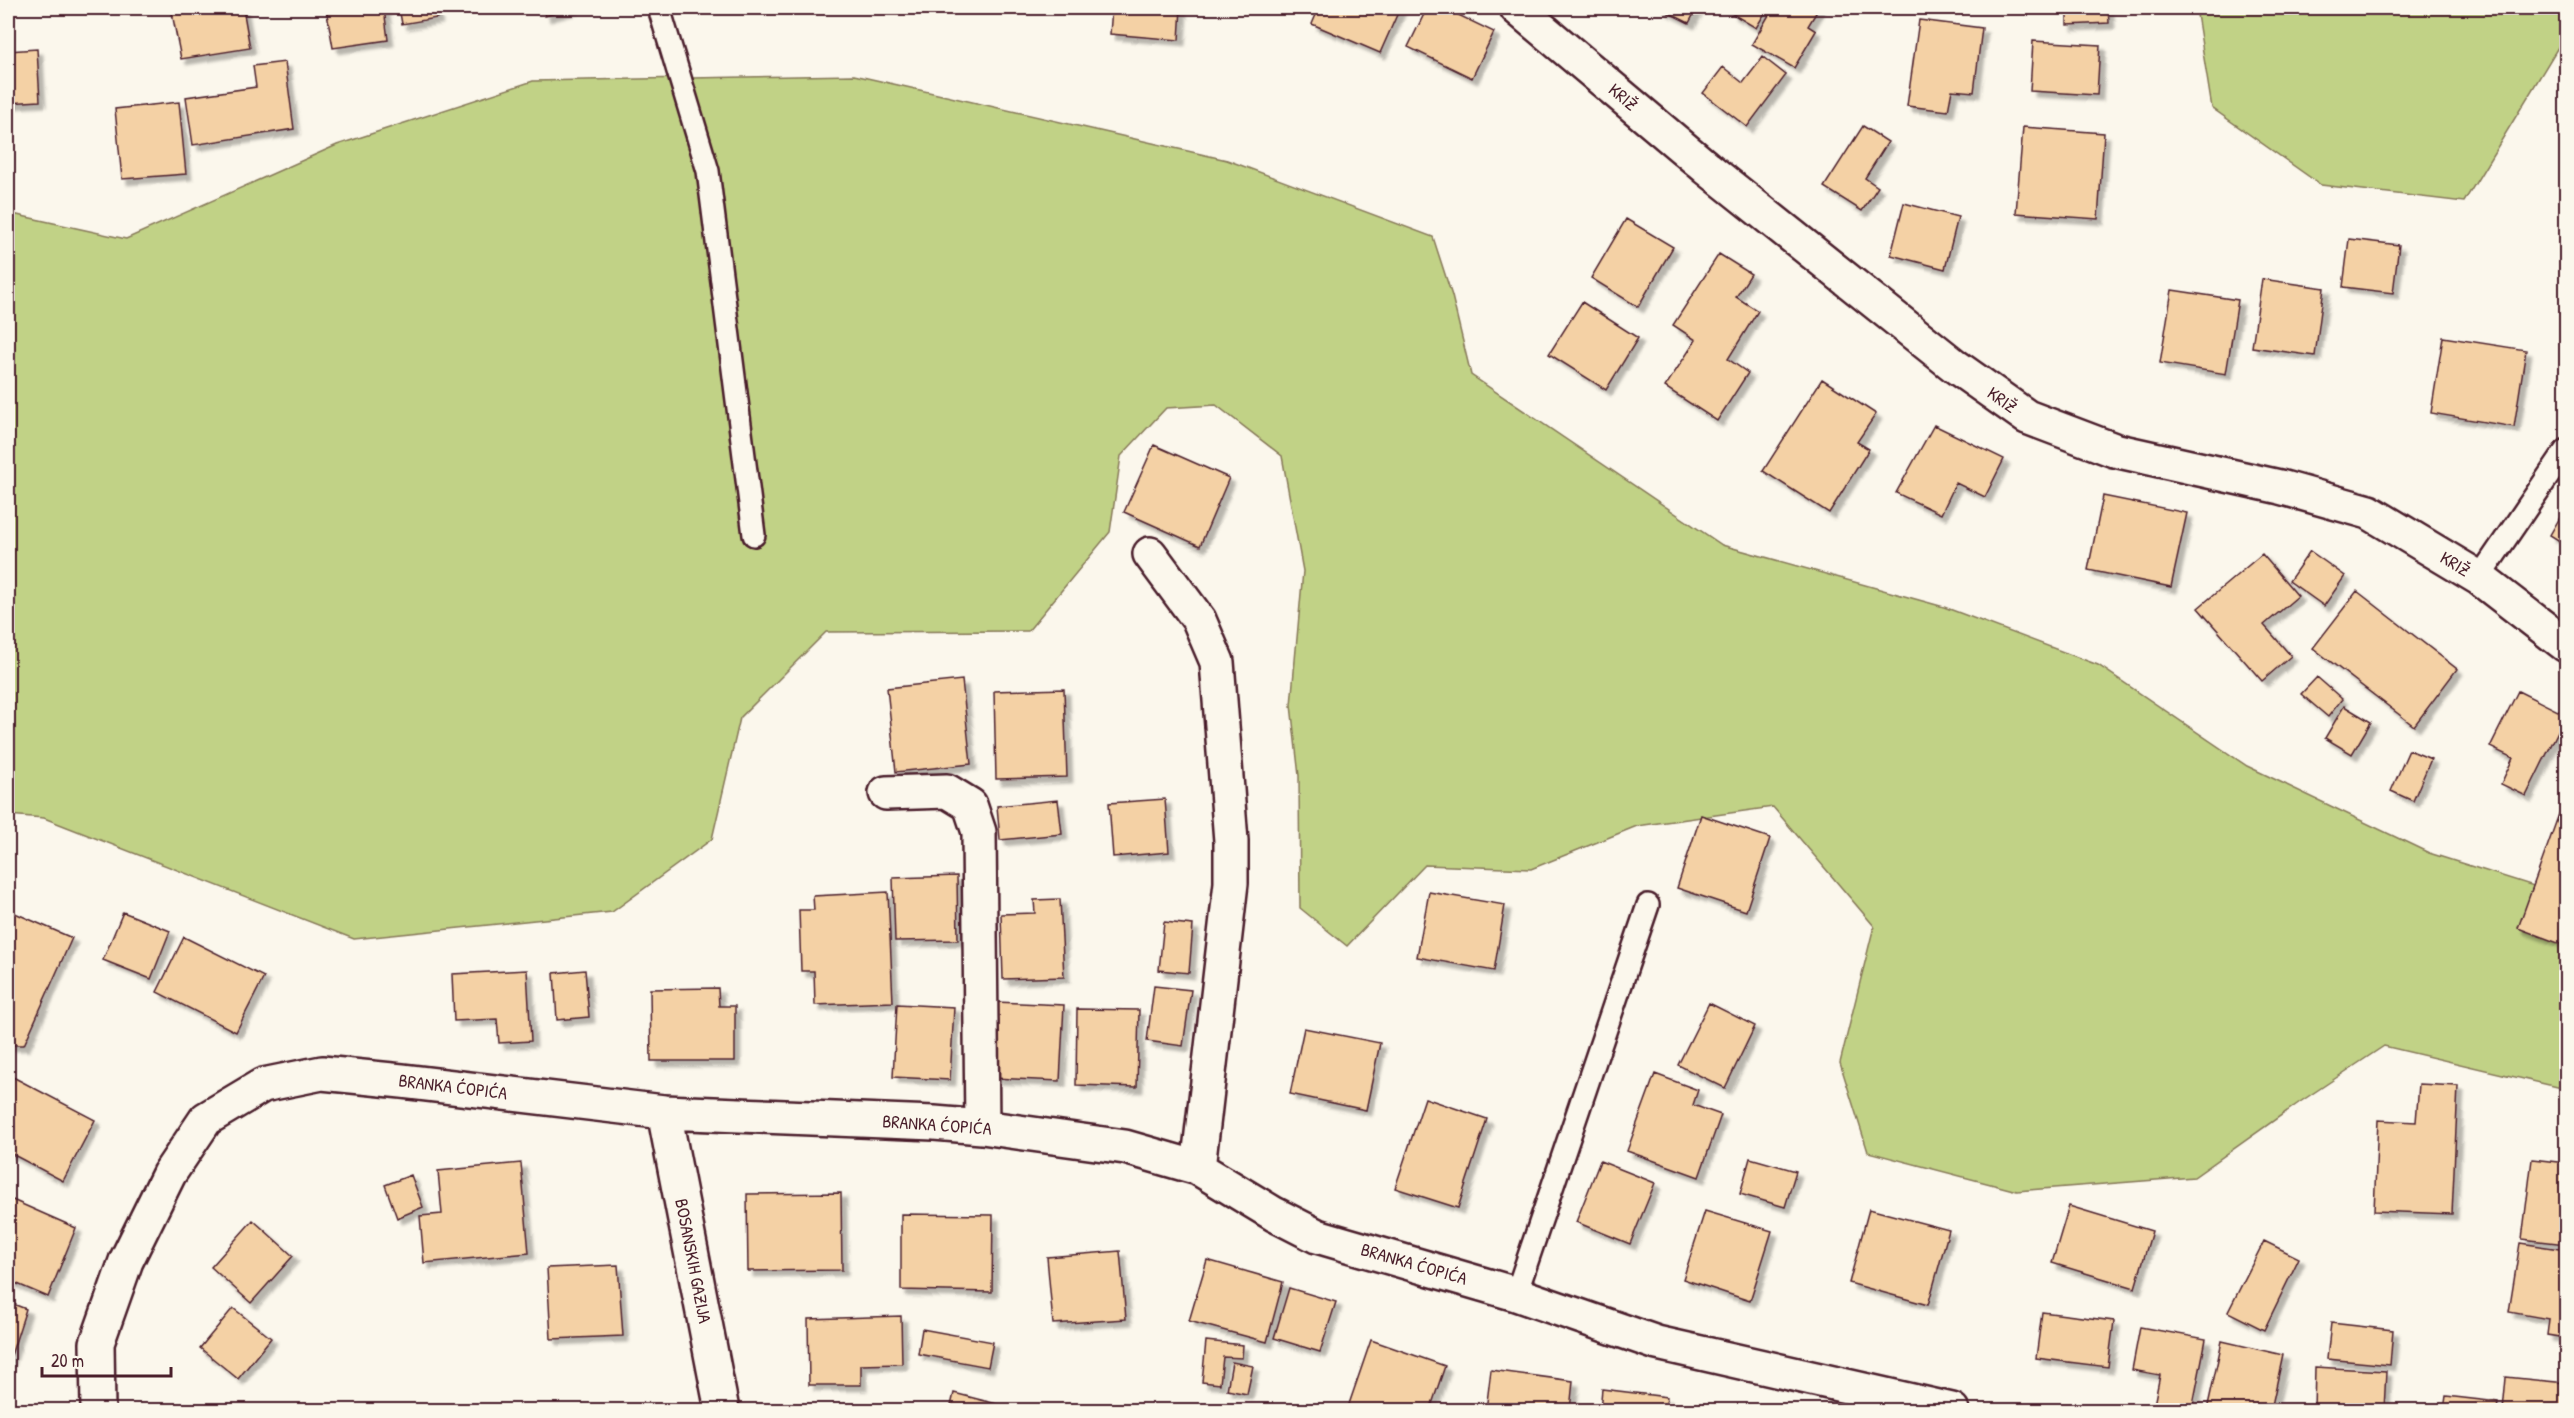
<svg xmlns="http://www.w3.org/2000/svg" width="2574" height="1418" font-family="'Patrick Hand',sans-serif">
<style>
.green{fill:#c1d286;stroke:#867858;stroke-width:1.5}
.building{fill:#f4d1a5;stroke:#4a1f2b;stroke-width:1.5;filter:url(#shadow)}
.lines{fill:none;stroke-linecap:round;stroke-linejoin:round}
.lane-casing{stroke:#4a1f2b;stroke-width:26}
.street-casing{stroke:#4a1f2b;stroke-width:38}
.lane{stroke:#fbf7ec;stroke-width:21}
.street{stroke:#fbf7ec;stroke-width:33}
.labels{text-anchor:middle;stroke-width:5;stroke-linejoin:round;paint-order:stroke}
.street-label{font-size:18px;fill:#4a1f2b;stroke:#fbf7ec}
</style>
<defs>
<filter id="shadow"><feDropShadow dx="5.5" dy="5.5" stdDeviation="1.5" flood-color="#0004"/></filter>
</defs>
<rect width="100%" height="100%" fill="#fbf7ec"/>
<filter id="ink" filterUnits="userSpaceOnUse"><feTurbulence type="fractalNoise" baseFrequency=".0167" numOctaves="2"/><feDisplacementMap in="SourceGraphic" scale="12" xChannelSelector="R" yChannelSelector="G"/><feConvolveMatrix kernelMatrix="1 2 1 2 8 2 1 2 1" color-interpolation-filters="sRGB"/></filter>
<g filter="url(#ink)">
<path class="green" d="M 2196,8 L 2566,8 L 2566,34 L 2464,202 L 2321,185 L 2212,108 Z
M 854,75 L 1227,160 L 1433,237 L 1452,296 L 1471,375 L 1722,545 L 1944,607 L 2098,665 L 2247,766 L 2429,853 L 2566,896 L 2566,1089 L 2384,1046 L 2300,1102 L 2194,1177 L 2017,1191 L 1868,1152 L 1840,1063 L 1874,926 L 1773,807 L 1637,826 L 1531,869 L 1425,865 L 1347,946 L 1300,908 L 1299,776 L 1291,705 L 1303,571 L 1282,456 L 1216,405 L 1166,408 L 1121,456 L 1110,532 L 1028,631 L 826,632 L 740,718 L 712,839 L 612,912 L 354,939 L 44,818 L 8,815 L 8,213 L 126,239 L 337,145 L 533,81 Z"/>
<path class="building" d="M 171,8 L 243,8 L 250,48 L 181,59 Z
M 326,8 L 384,8 L 388,40 L 333,48 Z
M 399,8 L 435,8 L 437,18 L 402,24 Z
M 543,8 L 573,8 L 545,16 Z
M 1112,8 L 1181,8 L 1179,40 L 1110,34 Z
M 1319,8 L 1400,8 L 1380,53 L 1312,24 Z
M 1427,8 L 1444,8 L 1494,32 L 1472,78 L 1408,47 Z
M 1659,8 L 1697,8 L 1689,23 Z
M 1734,8 L 1768,8 L 1756,28 L 1731,13 Z
M 1773,8 L 1819,8 L 1808,26 L 1816,31 L 1794,68 L 1752,44 Z
M 2067,8 L 2108,8 L 2109,23 L 2067,25 Z
M 1919,20 L 1982,28 L 1974,92 L 1952,90 L 1948,111 L 1907,106 Z
M 2033,41 L 2100,45 L 2097,95 L 2030,91 Z
M 37,49 L 40,101 L 8,103 L 8,51 Z
M 1763,57 L 1786,75 L 1747,127 L 1703,93 L 1723,67 L 1743,83 Z
M 285,62 L 294,129 L 193,145 L 186,97 L 256,87 L 253,66 Z
M 179,102 L 186,174 L 122,179 L 115,109 Z
M 1863,126 L 1888,142 L 1865,178 L 1878,187 L 1862,211 L 1824,187 Z
M 2023,127 L 2104,133 L 2098,219 L 2016,213 Z
M 1904,203 L 1958,217 L 1945,269 L 1891,255 Z
M 1626,219 L 1673,247 L 1638,307 L 1591,278 Z
M 2349,239 L 2399,245 L 2393,293 L 2343,287 Z
M 1719,254 L 1751,274 L 1736,297 L 1758,311 L 1728,359 L 1748,373 L 1717,421 L 1665,387 L 1696,340 L 1673,325 Z
M 2262,279 L 2324,288 L 2315,356 L 2252,347 Z
M 2172,290 L 2238,300 L 2226,374 L 2160,363 Z
M 1582,302 L 1638,338 L 1606,390 L 1549,354 Z
M 2443,337 L 2526,350 L 2514,427 L 2431,413 Z
M 1822,379 L 1876,414 L 1857,442 L 1869,449 L 1829,513 L 1763,471 Z
M 1934,425 L 2004,459 L 1985,497 L 1956,483 L 1941,514 L 1896,493 Z
M 1154,445 L 1229,478 L 1200,546 L 1124,512 Z
M 2103,496 L 2187,513 L 2171,587 L 2088,570 Z
M 2566,507 L 2566,545 L 2550,535 Z
M 2310,551 L 2345,576 L 2324,606 L 2289,581 Z
M 2262,554 L 2298,596 L 2264,625 L 2291,656 L 2262,681 L 2198,608 Z
M 2357,591 L 2457,669 L 2414,726 L 2313,648 Z
M 2317,677 L 2342,699 L 2328,717 L 2301,694 Z
M 962,680 L 971,764 L 896,772 L 887,688 Z
M 1064,689 L 1067,777 L 996,779 L 994,691 Z
M 2518,691 L 2566,715 L 2526,796 L 2501,784 L 2513,758 L 2490,747 Z
M 2344,706 L 2371,722 L 2352,754 L 2325,738 Z
M 2409,750 L 2431,759 L 2413,801 L 2391,791 Z
M 1165,799 L 1169,852 L 1113,857 L 1109,803 Z
M 1058,800 L 1062,834 L 1000,840 L 997,806 Z
M 2564,800 L 2566,801 L 2566,946 L 2518,928 Z
M 1701,815 L 1770,838 L 1746,911 L 1677,888 Z
M 957,876 L 958,940 L 895,941 L 893,878 Z
M 888,892 L 893,1002 L 815,1005 L 814,971 L 801,971 L 799,910 L 814,910 L 813,896 Z
M 1429,892 L 1505,905 L 1494,971 L 1417,957 Z
M 1060,899 L 1064,977 L 1003,979 L 1001,914 L 1035,913 L 1034,900 Z
M 8,910 L 72,938 L 24,1045 L 8,1045 Z
M 123,912 L 170,931 L 151,979 L 103,960 Z
M 1164,922 L 1193,925 L 1189,973 L 1159,970 Z
M 184,937 L 264,977 L 236,1032 L 157,992 Z
M 527,970 L 531,1041 L 499,1043 L 497,1019 L 454,1021 L 452,974 Z
M 585,970 L 589,1017 L 557,1020 L 554,973 Z
M 1154,986 L 1191,990 L 1183,1046 L 1147,1041 Z
M 718,988 L 719,1006 L 735,1006 L 735,1061 L 651,1061 L 650,989 Z
M 995,1002 L 1064,1005 L 1060,1081 L 992,1078 Z
M 1709,1003 L 1755,1026 L 1725,1088 L 1678,1065 Z
M 897,1004 L 954,1007 L 950,1080 L 893,1077 Z
M 1077,1009 L 1139,1010 L 1137,1087 L 1076,1085 Z
M 1304,1028 L 1380,1043 L 1366,1110 L 1290,1094 Z
M 1655,1074 L 1698,1090 L 1693,1105 L 1721,1115 L 1699,1177 L 1627,1151 Z
M 11,1076 L 95,1120 L 63,1181 L 8,1152 L 8,1082 Z
M 2419,1084 L 2458,1086 L 2452,1214 L 2374,1211 L 2378,1120 L 2416,1122 Z
M 1425,1098 L 1487,1119 L 1458,1208 L 1395,1188 Z
M 1750,1158 L 1796,1171 L 1785,1207 L 1740,1194 Z
M 2532,1159 L 2566,1163 L 2566,1244 L 2522,1239 Z
M 1600,1161 L 1655,1183 L 1630,1244 L 1576,1222 Z
M 521,1163 L 529,1253 L 424,1263 L 420,1216 L 442,1214 L 438,1171 Z
M 411,1175 L 423,1207 L 397,1218 L 385,1185 Z
M 841,1193 L 842,1270 L 748,1271 L 747,1194 Z
M 8,1198 L 76,1228 L 48,1297 L 8,1280 Z
M 2069,1206 L 2152,1231 L 2135,1288 L 2052,1263 Z
M 1869,1209 L 1949,1230 L 1928,1305 L 1849,1283 Z
M 1705,1211 L 1772,1231 L 1750,1301 L 1683,1279 Z
M 901,1214 L 993,1215 L 992,1292 L 901,1290 Z
M 253,1220 L 293,1256 L 251,1303 L 211,1267 Z
M 2264,1241 L 2299,1258 L 2264,1330 L 2228,1312 Z
M 2520,1243 L 2566,1250 L 2566,1338 L 2547,1335 L 2549,1319 L 2509,1312 Z
M 1120,1251 L 1126,1319 L 1053,1324 L 1047,1257 Z
M 1207,1260 L 1283,1282 L 1267,1342 L 1189,1321 Z
M 618,1265 L 623,1336 L 551,1339 L 547,1268 Z
M 1289,1288 L 1336,1302 L 1320,1352 L 1274,1338 Z
M 8,1302 L 26,1309 L 8,1365 Z
M 233,1308 L 271,1338 L 238,1379 L 200,1348 Z
M 2042,1312 L 2114,1321 L 2108,1367 L 2036,1358 Z
M 901,1316 L 902,1364 L 861,1365 L 861,1385 L 809,1385 L 808,1319 Z
M 2331,1323 L 2393,1330 L 2390,1365 L 2327,1359 Z
M 2140,1327 L 2206,1339 L 2192,1410 L 2153,1410 L 2160,1375 L 2132,1370 Z
M 922,1329 L 993,1342 L 988,1367 L 918,1354 Z
M 1371,1340 L 1445,1366 L 1430,1410 L 1347,1410 Z
M 1206,1341 L 1243,1345 L 1242,1358 L 1223,1357 L 1220,1384 L 1202,1382 Z
M 2222,1341 L 2283,1355 L 2271,1410 L 2207,1410 Z
M 1232,1362 L 1253,1366 L 1247,1394 L 1227,1390 Z
M 2315,1367 L 2386,1371 L 2384,1410 L 2314,1410 Z
M 1491,1370 L 1573,1381 L 1570,1410 L 1486,1410 Z
M 2506,1377 L 2566,1383 L 2566,1410 L 2503,1410 Z
M 1602,1389 L 1667,1397 L 1665,1410 L 1600,1410 Z
M 954,1393 L 1020,1410 L 950,1410 Z
M 2446,1396 L 2498,1402 L 2497,1410 L 2444,1410 Z"/>
<g class="lines">
<defs>
<path id="lane" d="M 659,8 L 708,171 L 754,535
M 2479,578 L 2566,450
M 1516,1294 L 1648,905"/>
<path id="street" d="M 1517,8 L 1707,168 L 1955,366 L 2027,417 L 2114,450 L 2280,487 L 2369,512 L 2479,578 L 2566,645
M 1150,554 L 1199,620 L 1217,662 L 1231,841 L 1231,883 L 1198,1168
M 886,793 L 947,791 L 970,805 L 979,832 L 982,1127
M 664,1112 L 722,1410
M 98,1410 L 97,1343 L 126,1261 L 169,1174 L 206,1119 L 263,1085 L 322,1073 L 402,1081 L 664,1112 L 934,1123 L 982,1127 L 1125,1147 L 1198,1168 L 1274,1214 L 1317,1236 L 1516,1294 L 1657,1343 L 1952,1410"/>
</defs>
<use href="#lane" class="lane-casing"/>
<use href="#street" class="street-casing"/>
<use href="#lane" class="lane"/>
<use href="#street" class="street"/>
</g>
</g>
<g class="labels">
<g class="street-label">
<text transform="translate(1623 97) rotate(40)" y="6">KRIŽ</text>
<text transform="translate(2002 400) rotate(35)" y="6">KRIŽ</text>
<text transform="translate(2455 564) rotate(31)" y="6">KRIŽ</text>
<text transform="translate(453 1087) rotate(7)" y="6">BRANKA ĆOPIĆA</text>
<text transform="translate(937 1125) rotate(4)" y="6">BRANKA ĆOPIĆA</text>
<text transform="translate(693 1261) rotate(79)" y="6">BOSANSKIH GAZIJA</text>
<text transform="translate(1414 1264) rotate(16)" y="6">BRANKA ĆOPIĆA</text>
</g>
</g>
<rect width="2574" height="1418" fill="none" stroke="#fbf7ec" stroke-width="30"/>
<rect x="15" y="15" width="2544" height="1388" fill="none" stroke="#4a1f2b" stroke-width="2" filter="url(#ink)"/>
<path d="M42 1367v9h129v-9" fill="none" stroke="#4a1f2b" stroke-width="3"/>
<text x="51" y="1367" font-size="18" fill="#4a1f2b" stroke="#fbf7ec" stroke-width="4.5" paint-order="stroke">20 m</text>
</svg>
